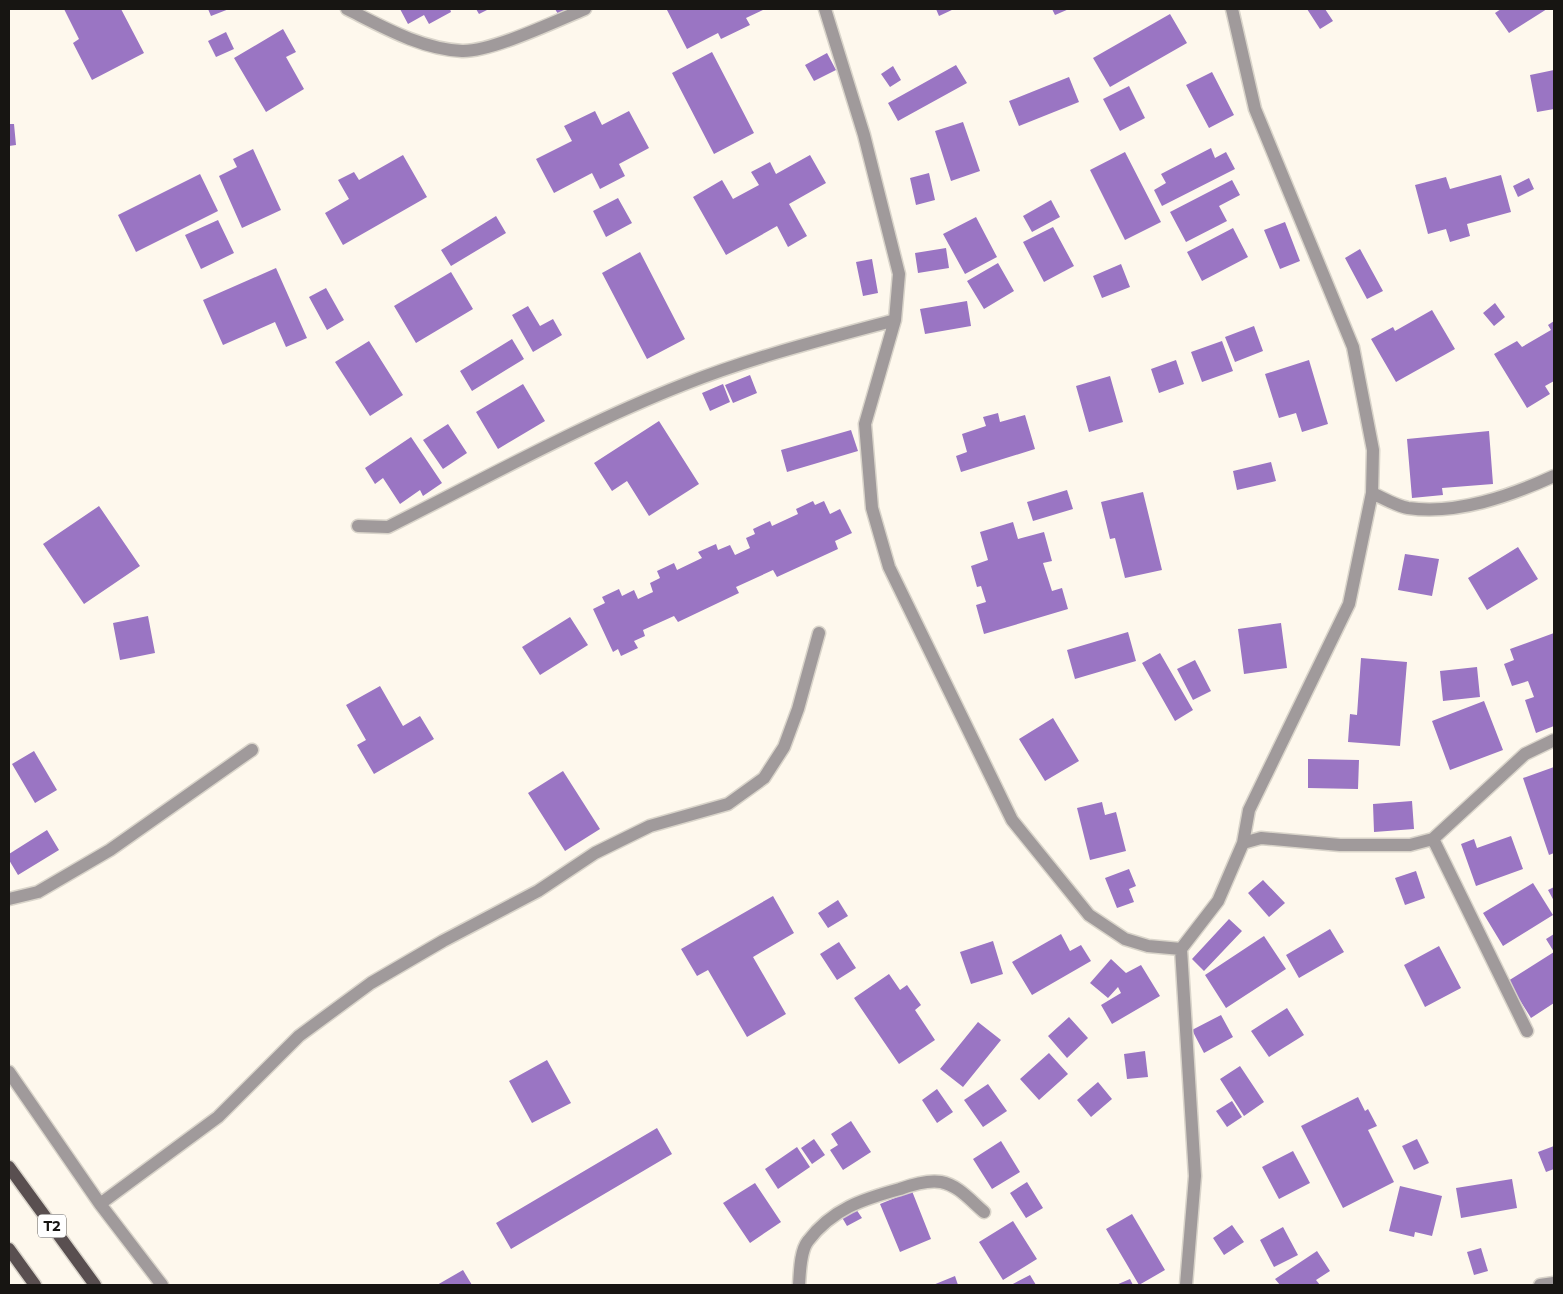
<svg xmlns="http://www.w3.org/2000/svg" width="1563" height="1294" font-family="Montserrat,sans-serif">
<style>
.building{fill:#9a75c3}
.lines{fill:none;stroke-linecap:round;stroke-linejoin:round}
.minor-casing{stroke:#d9d4ca;stroke-width:15}
.major-casing{stroke:#d9d4ca;stroke-width:15}
.minor{stroke:#a09a9b;stroke-width:12}
.major{stroke:#594f50;stroke-width:12}
.labels{text-anchor:middle;stroke-width:4;stroke-linejoin:round;paint-order:stroke}
.shield{fill:#fff;stroke:#5d5b59;stroke-width:1}
.shield-label{font-size:14px;font-weight:bold;fill:#171512}
</style>
<rect width="100%" height="100%" fill="#fef8ed"/>
<path class="building" d="M 64,9 L 121,9 L 144,53 L 92,80 L 73,43 L 79,39 Z
M 208,9 L 229,9 L 211,16 Z
M 400,9 L 450,9 L 451,12 L 429,24 L 424,15 L 408,24 Z
M 476,9 L 489,9 L 479,14 Z
M 555,9 L 569,9 L 558,14 Z
M 669,9 L 765,9 L 746,18 L 750,25 L 721,39 L 718,33 L 687,49 L 667,10 Z
M 936,9 L 954,9 L 939,16 Z
M 1052,9 L 1069,9 L 1055,15 Z
M 1307,9 L 1325,9 L 1333,21 L 1320,29 Z
M 1501,9 L 1547,9 L 1509,33 L 1495,13 Z
M 1170,14 L 1187,43 L 1110,87 L 1093,58 Z
M 283,29 L 296,52 L 286,57 L 304,89 L 266,112 L 234,58 Z
M 226,32 L 234,49 L 216,57 L 208,41 Z
M 712,52 L 754,133 L 714,154 L 672,73 Z
M 827,53 L 836,70 L 814,81 L 805,65 Z
M 956,65 L 967,83 L 898,121 L 888,103 Z
M 893,66 L 901,80 L 890,87 L 881,74 Z
M 1554,70 L 1554,109 L 1537,112 L 1530,75 Z
M 1212,72 L 1234,115 L 1209,128 L 1186,85 Z
M 1069,77 L 1079,102 L 1019,126 L 1009,101 Z
M 1129,86 L 1145,118 L 1120,131 L 1103,99 Z
M 595,111 L 602,125 L 629,111 L 649,148 L 619,164 L 625,176 L 600,189 L 592,173 L 554,193 L 536,159 L 572,141 L 564,126 Z
M 963,122 L 980,171 L 951,181 L 935,131 Z
M 9,124 L 14,124 L 16,145 L 9,146 Z
M 1211,148 L 1215,158 L 1226,152 L 1235,169 L 1162,206 L 1154,190 L 1166,183 L 1161,174 Z
M 253,149 L 281,210 L 242,228 L 219,176 L 237,167 L 233,159 Z
M 1125,152 L 1161,222 L 1125,240 L 1090,170 Z
M 403,155 L 427,197 L 343,245 L 325,213 L 349,199 L 338,180 L 354,172 L 359,180 Z
M 810,155 L 826,183 L 789,204 L 807,236 L 788,247 L 777,226 L 726,255 L 693,197 L 722,180 L 733,199 L 759,185 L 751,172 L 770,162 L 776,174 Z
M 929,173 L 935,200 L 916,205 L 910,178 Z
M 200,174 L 218,211 L 136,252 L 118,215 Z
M 1501,175 L 1511,212 L 1467,224 L 1470,236 L 1450,242 L 1446,229 L 1428,234 L 1415,185 L 1446,177 L 1450,189 Z
M 1529,178 L 1534,189 L 1518,197 L 1513,186 Z
M 1232,180 L 1240,195 L 1219,206 L 1227,221 L 1186,242 L 1170,212 Z
M 618,198 L 632,223 L 606,237 L 593,211 Z
M 1051,200 L 1060,217 L 1032,232 L 1023,216 Z
M 496,216 L 506,233 L 451,266 L 441,250 Z
M 976,217 L 997,257 L 965,274 L 943,234 Z
M 218,220 L 234,253 L 201,269 L 185,235 Z
M 1285,222 L 1300,261 L 1280,269 L 1264,230 Z
M 1053,227 L 1074,266 L 1044,282 L 1023,242 Z
M 1233,228 L 1248,257 L 1202,281 L 1187,252 Z
M 946,248 L 949,268 L 918,273 L 915,253 Z
M 1360,249 L 1383,291 L 1367,299 L 1345,258 Z
M 640,252 L 685,339 L 647,359 L 602,273 Z
M 872,259 L 878,293 L 863,296 L 856,262 Z
M 998,263 L 1014,291 L 984,309 L 967,281 Z
M 1121,264 L 1130,287 L 1102,298 L 1093,276 Z
M 276,268 L 307,338 L 286,347 L 275,322 L 223,345 L 203,300 Z
M 451,272 L 473,309 L 416,343 L 394,306 Z
M 326,288 L 344,320 L 327,330 L 309,297 Z
M 967,301 L 971,326 L 925,334 L 920,309 Z
M 1495,303 L 1505,317 L 1494,326 L 1483,313 Z
M 528,306 L 540,326 L 553,319 L 562,335 L 533,352 L 512,315 Z
M 1432,310 L 1455,349 L 1396,382 L 1371,339 L 1393,327 L 1395,331 Z
M 1554,321 L 1554,381 L 1545,386 L 1550,394 L 1527,408 L 1494,354 L 1517,341 L 1522,347 L 1551,330 L 1548,325 Z
M 1254,326 L 1263,351 L 1235,362 L 1225,337 Z
M 512,339 L 524,359 L 472,391 L 460,371 Z
M 369,341 L 403,395 L 370,416 L 335,362 Z
M 1222,341 L 1233,371 L 1202,382 L 1191,352 Z
M 1176,360 L 1184,384 L 1159,393 L 1151,369 Z
M 1309,360 L 1328,424 L 1302,432 L 1296,413 L 1279,418 L 1265,374 Z
M 750,375 L 757,393 L 733,403 L 725,385 Z
M 1110,376 L 1123,422 L 1089,432 L 1076,386 Z
M 523,384 L 545,421 L 498,449 L 476,412 Z
M 723,384 L 730,402 L 710,411 L 702,393 Z
M 998,413 L 1000,422 L 1025,415 L 1035,449 L 961,472 L 956,456 L 967,452 L 962,434 L 986,426 L 983,417 Z
M 659,421 L 699,484 L 649,516 L 627,481 L 612,491 L 594,463 Z
M 448,424 L 467,453 L 443,469 L 423,440 Z
M 851,430 L 858,451 L 787,472 L 781,450 Z
M 1489,431 L 1493,484 L 1442,488 L 1443,495 L 1412,498 L 1407,439 Z
M 411,437 L 442,483 L 423,496 L 420,490 L 400,504 L 383,478 L 375,484 L 365,468 Z
M 1271,462 L 1276,481 L 1237,490 L 1233,471 Z
M 1067,490 L 1073,509 L 1033,521 L 1027,502 Z
M 1143,492 L 1162,570 L 1125,578 L 1115,538 L 1110,539 L 1101,502 Z
M 813,501 L 815,505 L 824,501 L 830,514 L 840,509 L 852,533 L 835,541 L 838,549 L 777,577 L 773,570 L 736,587 L 739,593 L 678,622 L 674,616 L 643,630 L 645,636 L 634,641 L 638,648 L 621,656 L 618,649 L 613,652 L 593,609 L 605,603 L 602,597 L 619,589 L 622,596 L 634,590 L 638,599 L 653,592 L 650,583 L 660,578 L 657,571 L 674,563 L 677,570 L 702,558 L 698,552 L 716,544 L 718,550 L 730,545 L 735,555 L 750,548 L 746,538 L 755,534 L 753,529 L 770,521 L 772,526 L 798,514 L 796,509 Z
M 99,506 L 140,566 L 84,604 L 43,544 Z
M 1013,522 L 1018,539 L 1044,532 L 1052,561 L 1043,563 L 1052,591 L 1062,588 L 1068,609 L 984,634 L 976,605 L 986,602 L 981,586 L 977,587 L 971,566 L 988,560 L 980,532 Z
M 1518,547 L 1538,579 L 1487,610 L 1468,578 Z
M 1405,554 L 1439,559 L 1432,596 L 1398,590 Z
M 148,616 L 155,653 L 120,660 L 113,623 Z
M 570,617 L 588,645 L 540,675 L 522,647 Z
M 1281,623 L 1287,668 L 1244,674 L 1238,629 Z
M 1128,632 L 1136,661 L 1075,679 L 1067,650 Z
M 1554,633 L 1554,726 L 1536,733 L 1525,700 L 1534,697 L 1528,681 L 1512,686 L 1504,664 L 1514,660 L 1510,649 Z
M 1160,653 L 1193,710 L 1175,721 L 1142,663 Z
M 1361,658 L 1407,662 L 1400,746 L 1348,742 L 1350,714 L 1357,715 Z
M 1195,660 L 1211,691 L 1193,700 L 1177,669 Z
M 1477,667 L 1480,697 L 1443,701 L 1440,671 Z
M 380,686 L 403,726 L 420,716 L 434,739 L 374,774 L 357,745 L 366,740 L 346,705 Z
M 1484,701 L 1503,750 L 1450,770 L 1432,721 Z
M 1053,718 L 1079,761 L 1045,781 L 1019,739 Z
M 34,751 L 57,790 L 35,803 L 12,764 Z
M 1308,759 L 1359,760 L 1358,789 L 1308,788 Z
M 1554,767 L 1554,853 L 1549,855 L 1523,778 Z
M 563,771 L 600,829 L 565,851 L 528,793 Z
M 1412,801 L 1414,829 L 1374,832 L 1373,804 Z
M 1102,802 L 1105,815 L 1116,812 L 1126,851 L 1090,860 L 1077,808 Z
M 47,830 L 59,850 L 18,875 L 9,860 L 9,854 Z
M 1511,836 L 1523,869 L 1476,886 L 1461,844 L 1474,839 L 1477,848 Z
M 1129,869 L 1136,886 L 1129,889 L 1134,902 L 1117,908 L 1105,878 Z
M 1416,871 L 1425,898 L 1405,905 L 1395,878 Z
M 1263,880 L 1285,903 L 1269,917 L 1248,893 Z
M 1533,883 L 1553,915 L 1503,946 L 1483,913 Z
M 1554,887 L 1554,901 L 1548,890 Z
M 773,896 L 794,933 L 753,957 L 786,1014 L 747,1037 L 708,970 L 697,976 L 681,949 Z
M 838,900 L 848,916 L 828,928 L 818,913 Z
M 1229,919 L 1242,931 L 1204,971 L 1192,959 Z
M 1330,929 L 1344,952 L 1299,978 L 1286,955 Z
M 1061,934 L 1070,951 L 1081,945 L 1091,961 L 1032,995 L 1012,962 Z
M 1554,934 L 1554,1003 L 1531,1018 L 1508,981 L 1554,952 L 1546,939 Z
M 1264,936 L 1286,969 L 1226,1008 L 1205,975 Z
M 993,941 L 1003,974 L 971,984 L 960,952 Z
M 839,942 L 856,968 L 837,980 L 820,954 Z
M 1439,946 L 1461,988 L 1425,1007 L 1404,965 Z
M 1111,959 L 1126,973 L 1141,965 L 1160,996 L 1112,1024 L 1101,1005 L 1121,993 L 1118,987 L 1108,998 L 1090,983 Z
M 889,974 L 900,990 L 907,985 L 921,1005 L 915,1010 L 935,1040 L 899,1064 L 854,998 Z
M 1287,1008 L 1304,1035 L 1269,1057 L 1251,1031 Z
M 1221,1015 L 1233,1037 L 1204,1053 L 1192,1030 Z
M 1069,1017 L 1088,1038 L 1067,1058 L 1048,1036 Z
M 978,1022 L 1001,1040 L 963,1087 L 940,1069 Z
M 1145,1051 L 1148,1077 L 1127,1079 L 1124,1054 Z
M 1049,1053 L 1068,1074 L 1039,1100 L 1020,1079 Z
M 547,1060 L 571,1103 L 532,1123 L 509,1081 Z
M 1240,1066 L 1264,1102 L 1244,1116 L 1220,1079 Z
M 1098,1082 L 1112,1099 L 1091,1117 L 1077,1100 Z
M 988,1084 L 1007,1111 L 983,1127 L 964,1100 Z
M 937,1089 L 953,1112 L 937,1123 L 922,1100 Z
M 1358,1097 L 1365,1111 L 1368,1109 L 1377,1126 L 1368,1130 L 1394,1182 L 1343,1208 L 1301,1126 Z
M 1232,1101 L 1242,1117 L 1227,1127 L 1216,1111 Z
M 851,1121 L 871,1152 L 843,1170 L 830,1150 L 838,1145 L 831,1134 Z
M 657,1128 L 672,1154 L 511,1249 L 496,1223 Z
M 814,1139 L 825,1155 L 812,1164 L 801,1148 Z
M 1417,1139 L 1429,1163 L 1414,1170 L 1402,1146 Z
M 1001,1141 L 1020,1172 L 992,1189 L 973,1159 Z
M 1554,1146 L 1554,1169 L 1546,1172 L 1538,1152 Z
M 797,1147 L 810,1167 L 778,1189 L 765,1169 Z
M 1293,1151 L 1310,1183 L 1279,1199 L 1262,1167 Z
M 1512,1179 L 1517,1208 L 1461,1218 L 1456,1188 Z
M 1027,1182 L 1043,1208 L 1026,1218 L 1010,1193 Z
M 755,1183 L 781,1222 L 750,1243 L 723,1203 Z
M 1400,1186 L 1442,1196 L 1432,1236 L 1415,1232 L 1414,1237 L 1389,1231 Z
M 912,1191 L 931,1239 L 900,1252 L 880,1204 Z
M 854,1206 L 862,1218 L 847,1226 L 840,1214 Z
M 1132,1214 L 1165,1270 L 1139,1285 L 1106,1229 Z
M 1013,1221 L 1037,1259 L 1003,1280 L 979,1242 Z
M 1232,1225 L 1244,1242 L 1224,1255 L 1213,1238 Z
M 1283,1227 L 1298,1255 L 1274,1267 L 1260,1240 Z
M 1481,1248 L 1488,1271 L 1474,1275 L 1467,1252 Z
M 1317,1251 L 1330,1271 L 1316,1280 L 1320,1285 L 1280,1285 L 1275,1279 Z
M 463,1270 L 472,1285 L 437,1285 Z
M 1030,1275 L 1036,1285 L 1011,1285 Z
M 955,1276 L 958,1285 L 933,1285 Z
M 1130,1279 L 1133,1285 L 1116,1285 Z"/>
<g class="lines">
<defs>
<path id="minor" d="M 347,9 C 383,27 421,49 462,51 C 491,52 556,21 585,9
M 825,9 L 864,135 L 899,274 L 895,320 L 865,424 L 872,508 L 889,567 L 1012,820 L 1089,915 L 1125,939 L 1148,946 L 1181,949
M 1372,493 C 1383,498 1396,506 1408,508 C 1457,515 1510,496 1554,476
M 358,526 L 388,527 C 486,478 583,424 685,384 C 753,357 825,339 895,320
M 1433,839 L 1527,1031
M 1243,843 L 1261,838 L 1340,845 L 1410,845 L 1433,839 L 1525,754 L 1554,740
M 9,899 L 38,892 L 110,850 L 252,750
M 9,1072 L 100,1204 L 162,1285
M 100,1204 L 218,1117 L 299,1036 L 371,983 L 443,941 L 538,891 L 595,853 L 650,826 L 728,804 L 764,778 L 784,747 L 798,709 L 819,633
M 799,1285 C 800,1272 800,1251 808,1241 C 832,1209 863,1199 900,1189 C 911,1185 929,1180 941,1182 C 958,1185 971,1201 984,1212
M 1186,1285 L 1195,1176 L 1181,949 L 1218,901 L 1243,843 L 1249,810 L 1349,604 L 1372,493 L 1373,450 L 1353,347 L 1255,109 L 1232,9
M 1540,1285 L 1554,1283"/>
<path id="major" d="M 9,1167 L 95,1285
M 9,1249 L 35,1285"/>
</defs>
<use href="#minor" class="minor-casing"/>
<use href="#major" class="major-casing"/>
<use href="#minor" class="minor"/>
<use href="#major" class="major"/>
</g>
<g class="labels">
<rect class="shield" x="38" y="1214.5" width="28" height="23" rx="4"/>
<g class="shield-label">
<text x="52" y="1231">T2</text>
</g>
</g>
<rect width="1563" height="1294" fill="none" stroke="#171512" stroke-width="20"/>
</svg>
